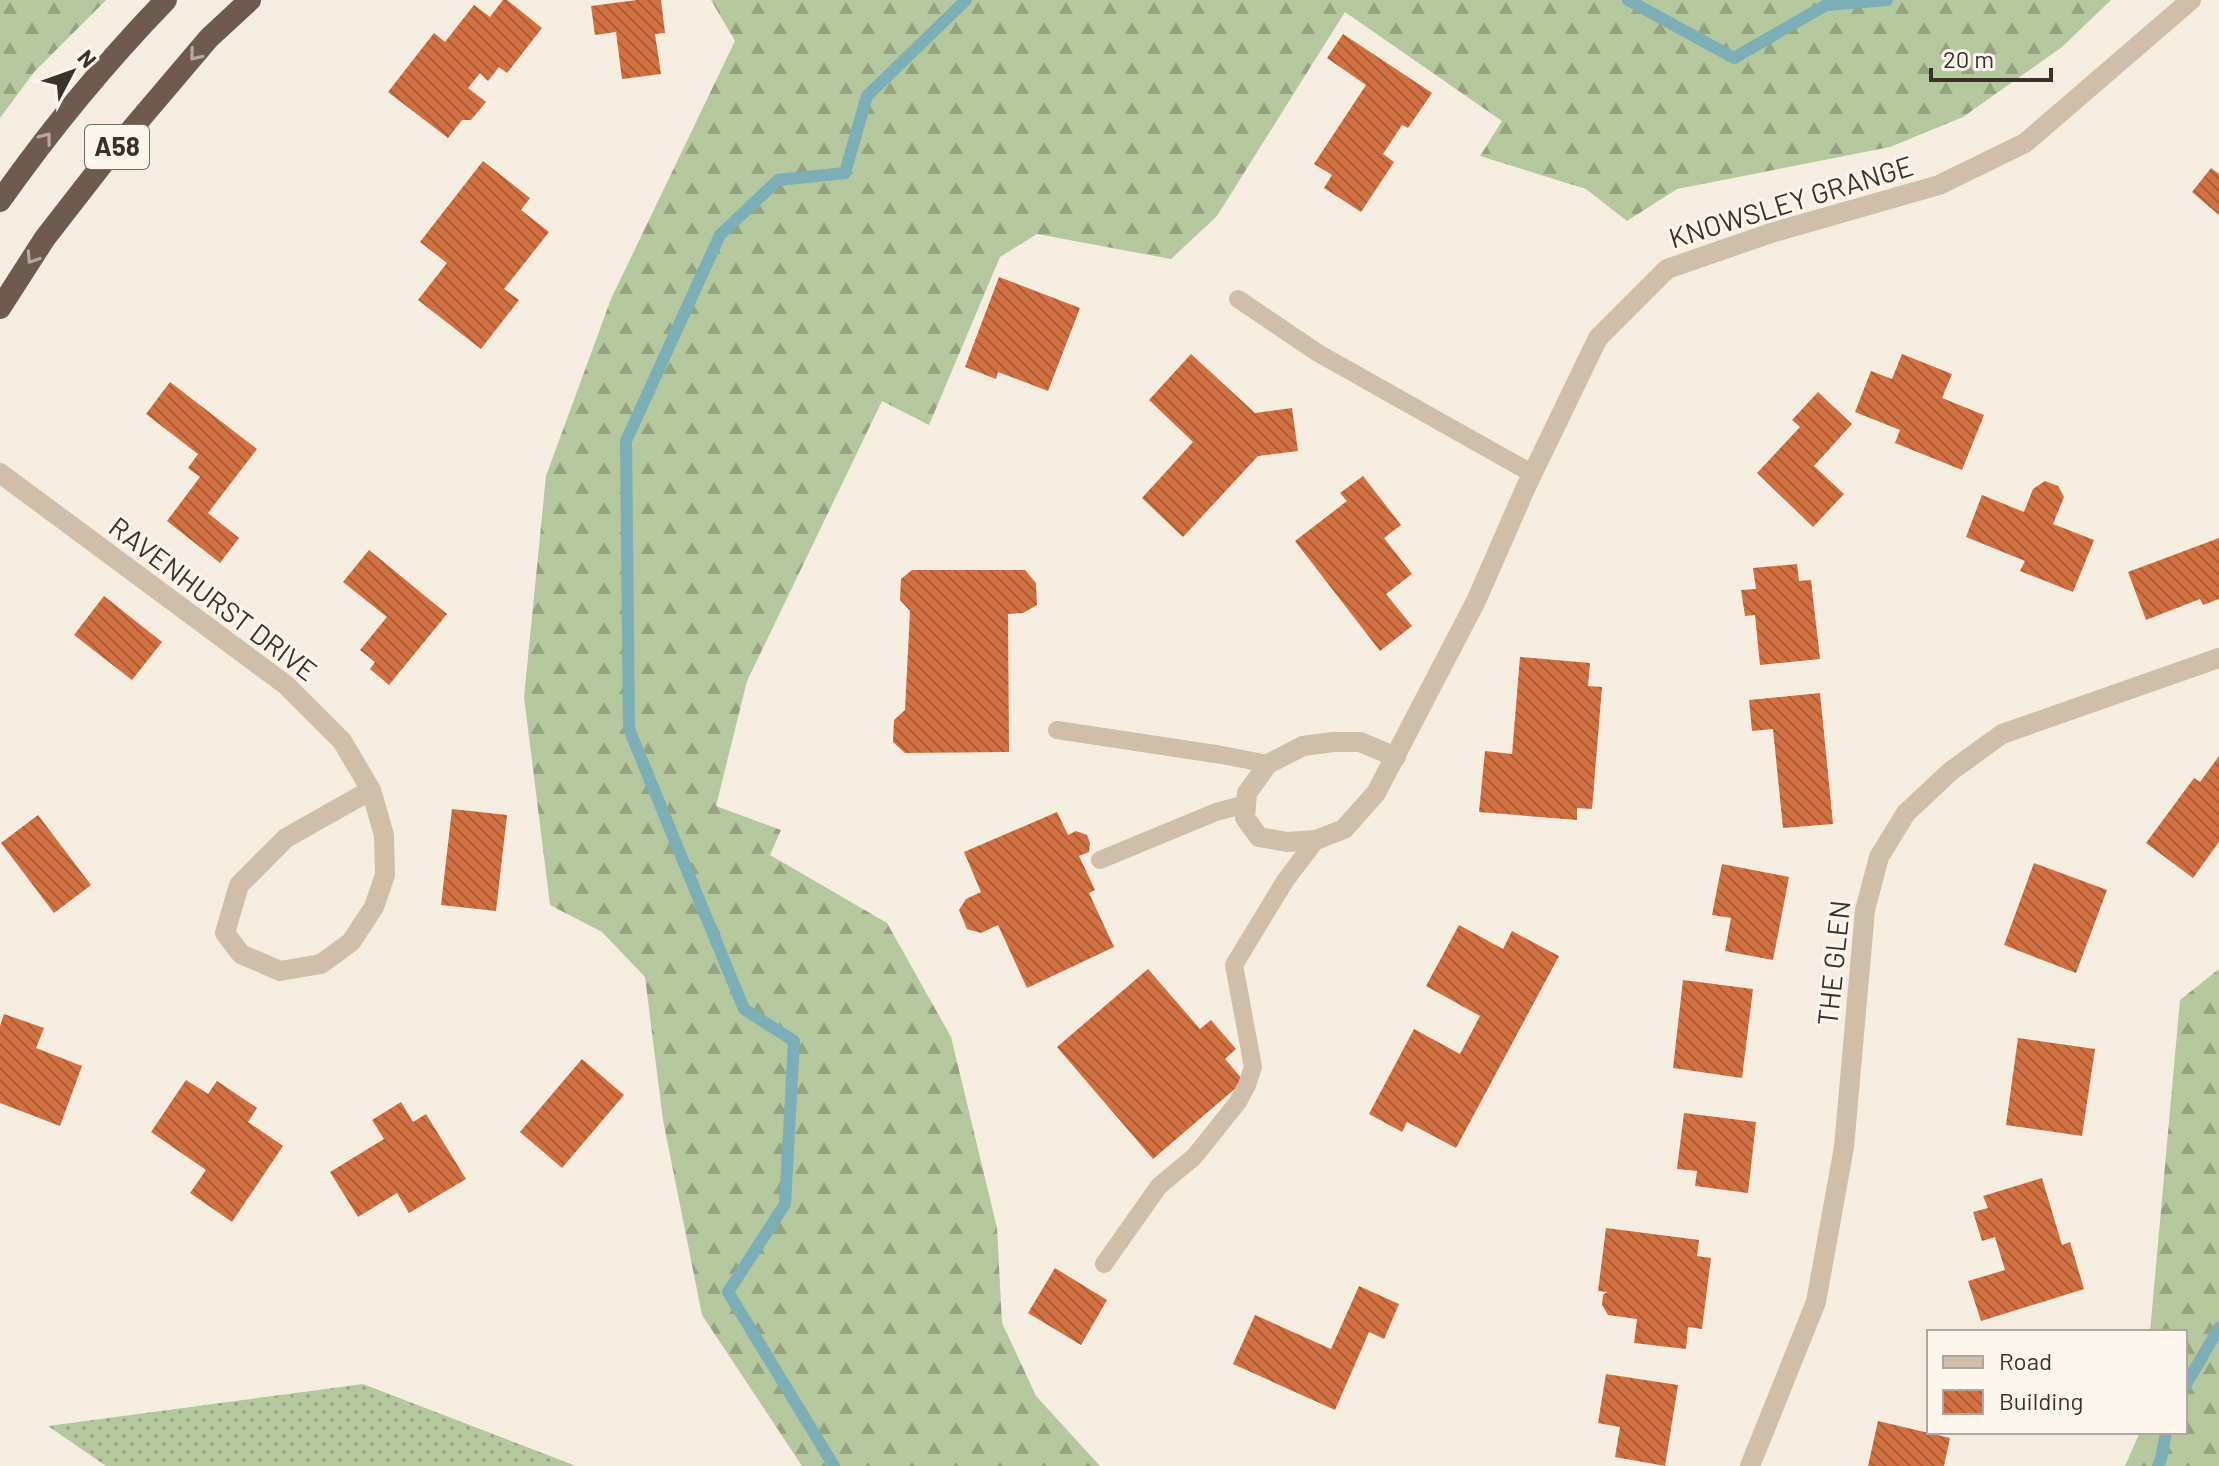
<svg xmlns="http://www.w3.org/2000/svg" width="2219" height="1466" font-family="Barlow,sans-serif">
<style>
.grass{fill:url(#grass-dots)}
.forest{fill:url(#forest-firs)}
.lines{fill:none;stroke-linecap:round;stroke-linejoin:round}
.stream{stroke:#7baeb6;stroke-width:12}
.building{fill:url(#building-back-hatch)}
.service{stroke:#cfbea9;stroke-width:18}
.minor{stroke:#cfbea9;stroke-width:20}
.trunk{stroke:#6e5b4d;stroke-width:22}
.oneway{stroke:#b5a89d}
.labels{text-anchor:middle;stroke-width:6;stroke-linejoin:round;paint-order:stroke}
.shield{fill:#fcf6ed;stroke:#766c64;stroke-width:2}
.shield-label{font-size:26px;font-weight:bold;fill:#3c312a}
.street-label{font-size:28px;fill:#3c312a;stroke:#fcf6ed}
</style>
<defs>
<pattern id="grass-dots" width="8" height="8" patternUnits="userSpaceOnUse" patternTransform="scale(2)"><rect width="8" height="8" fill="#b5c79d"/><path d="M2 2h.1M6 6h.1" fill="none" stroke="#94a280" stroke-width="1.8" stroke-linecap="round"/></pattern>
<pattern id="forest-firs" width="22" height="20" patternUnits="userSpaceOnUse" patternTransform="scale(2)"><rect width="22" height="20" fill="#b5c79d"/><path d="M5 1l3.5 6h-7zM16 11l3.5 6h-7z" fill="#94a280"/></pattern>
<pattern id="building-back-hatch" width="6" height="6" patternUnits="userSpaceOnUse" patternTransform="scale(2)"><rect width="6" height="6" fill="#d17142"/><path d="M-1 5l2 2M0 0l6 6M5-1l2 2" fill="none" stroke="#ab5d37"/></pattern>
</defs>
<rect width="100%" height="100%" fill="#f5eddf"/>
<path class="grass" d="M 363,1384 L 576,1466 L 106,1466 L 48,1426 Z"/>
<path class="forest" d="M 0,0 L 106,0 L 34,72 L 0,118 Z
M 711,0 L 2111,0 L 2062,47 L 1963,117 L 1890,147 L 1677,189 L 1627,221 L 1586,189 L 1480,156 L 1502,121 L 1345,12 L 1217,216 L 1171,259 L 1037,234 L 1000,257 L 929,425 L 882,401 L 747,681 L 716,806 L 781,830 L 770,855 L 887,923 L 951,1037 L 997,1228 L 1002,1323 L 1036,1396 L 1100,1466 L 802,1466 L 702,1315 L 663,1120 L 645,977 L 602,932 L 550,905 L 524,697 L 546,476 L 611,299 L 735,41 Z
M 2219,969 L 2219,1466 L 2125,1466 L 2140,1432 L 2185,1432 L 2185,1332 L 2150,1332 L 2180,1000 Z"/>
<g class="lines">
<path class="stream" d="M 1628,0 L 1734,58 L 1826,5 L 1887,0
M 2185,1386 L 2219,1328
M 834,1466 L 728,1292 L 785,1204 L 794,1041 L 744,1009 L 629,729 L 626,441 L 720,235 L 778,180 L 845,173 L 867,96 L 966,0
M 2158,1466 L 2161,1459 L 2166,1432"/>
</g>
<path class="building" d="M 503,0 L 507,0 L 542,28 L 507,73 L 499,67 L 488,81 L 480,73 L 468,88 L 486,102 L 471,120 L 462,120 L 448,138 L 388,92 L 434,33 L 445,42 L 474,5 L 490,17 Z
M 637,0 L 661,0 L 665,33 L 655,34 L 661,74 L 622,79 L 616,32 L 595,35 L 591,6 Z
M 1343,34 L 1432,93 L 1408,128 L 1402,125 L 1383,154 L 1394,162 L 1361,212 L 1324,188 L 1332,175 L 1314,164 L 1366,85 L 1327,58 Z
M 483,161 L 530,198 L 521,210 L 549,232 L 504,289 L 519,300 L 481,349 L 418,300 L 447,263 L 420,242 Z
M 2211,168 L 2219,174 L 2219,215 L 2192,192 Z
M 999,277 L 1080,308 L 1048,391 L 998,372 L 996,379 L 965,367 Z
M 1191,354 L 1255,413 L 1292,408 L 1298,451 L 1258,456 L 1183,537 L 1142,498 L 1193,442 L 1149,400 Z
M 1902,354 L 1952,374 L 1942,398 L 1984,415 L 1962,470 L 1895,443 L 1900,430 L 1855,412 L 1871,371 L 1892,379 Z
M 170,382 L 257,449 L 208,513 L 239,538 L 220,563 L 167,521 L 200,477 L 188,468 L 198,454 L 146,414 Z
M 1818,392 L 1852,424 L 1814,466 L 1844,494 L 1813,527 L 1757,473 L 1800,427 L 1792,420 Z
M 1363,476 L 1401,525 L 1384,538 L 1412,574 L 1386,594 L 1412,626 L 1380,651 L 1295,541 L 1347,501 L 1340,493 Z
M 2045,481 L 2058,486 L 2064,497 L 2053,524 L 2094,540 L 2073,592 L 2020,571 L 2025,561 L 1966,537 L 1982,495 L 2024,512 L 2033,489 Z
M 2219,538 L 2219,599 L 2203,605 L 2200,599 L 2146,620 L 2128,572 Z
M 369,550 L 447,614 L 389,685 L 370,669 L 375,662 L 360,650 L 387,617 L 343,582 Z
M 1797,564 L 1799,581 L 1811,580 L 1820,659 L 1760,665 L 1755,615 L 1745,616 L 1741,590 L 1756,589 L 1753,568 Z
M 912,570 L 1025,570 L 1036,583 L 1037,605 L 1023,613 L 1008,614 L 1009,752 L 905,753 L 893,742 L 894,720 L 905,710 L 910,611 L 900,600 L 901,579 Z
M 104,596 L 162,642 L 132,680 L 74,635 Z
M 1520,657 L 1590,663 L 1588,686 L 1602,687 L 1592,809 L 1577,808 L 1577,820 L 1479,812 L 1485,751 L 1512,754 Z
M 1820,693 L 1833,824 L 1783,828 L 1773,729 L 1752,731 L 1749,700 Z
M 2219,756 L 2219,842 L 2193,878 L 2146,843 L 2194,778 L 2200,782 Z
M 452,809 L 507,815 L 496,911 L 441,905 Z
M 1057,812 L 1068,835 L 1076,831 L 1087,835 L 1090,843 L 1089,852 L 1079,856 L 1095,890 L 1089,893 L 1114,947 L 1027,988 L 998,925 L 981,933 L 967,929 L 959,910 L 966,899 L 981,892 L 964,852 Z
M 38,815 L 91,885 L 54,913 L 1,843 Z
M 2034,863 L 2107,890 L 2076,973 L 2004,945 Z
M 1722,864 L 1789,877 L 1773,960 L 1725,951 L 1731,918 L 1712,915 Z
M 1459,925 L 1503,949 L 1512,931 L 1559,956 L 1456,1148 L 1407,1122 L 1402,1132 L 1369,1114 L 1414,1029 L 1460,1054 L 1480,1016 L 1426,986 Z
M 1148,969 L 1200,1029 L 1211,1020 L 1236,1049 L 1225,1059 L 1244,1081 L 1153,1159 L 1057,1047 Z
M 1683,980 L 1753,989 L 1742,1078 L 1673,1068 Z
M 4,1014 L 44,1028 L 36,1048 L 82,1066 L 60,1126 L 0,1103 L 0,1026 Z
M 2018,1038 L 2095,1049 L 2082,1136 L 2006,1125 Z
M 582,1059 L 624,1095 L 562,1168 L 520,1132 Z
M 186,1080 L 208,1094 L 217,1081 L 257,1108 L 248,1122 L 283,1146 L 232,1222 L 190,1193 L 206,1170 L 151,1132 Z
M 401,1102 L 413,1122 L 426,1114 L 466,1179 L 409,1213 L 397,1193 L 358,1217 L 330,1172 L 384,1139 L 372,1120 Z
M 1684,1113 L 1756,1122 L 1748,1193 L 1695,1186 L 1697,1171 L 1677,1169 Z
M 2042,1178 L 2062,1245 L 2070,1242 L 2084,1289 L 1981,1321 L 1968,1281 L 2005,1270 L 1995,1237 L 1982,1241 L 1973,1212 L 1988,1208 L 1983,1196 Z
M 1606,1228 L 1699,1240 L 1697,1256 L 1711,1258 L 1702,1329 L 1688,1327 L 1686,1349 L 1634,1343 L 1637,1319 L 1608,1315 L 1602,1305 L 1603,1295 L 1607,1292 L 1598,1291 Z
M 1055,1268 L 1107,1300 L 1081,1345 L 1028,1313 Z
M 1359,1286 L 1399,1304 L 1384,1339 L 1369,1332 L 1335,1410 L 1233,1364 L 1255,1315 L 1331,1349 Z
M 1606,1374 L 1678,1385 L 1665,1466 L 1615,1457 L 1620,1427 L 1598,1423 Z
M 1878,1421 L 1950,1438 L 1944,1466 L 1868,1466 Z"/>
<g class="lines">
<path class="service" d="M 1238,299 L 1318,353 L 1533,474
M 1057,730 L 1222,755 L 1268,764
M 1100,860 L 1216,812 L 1246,804
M 1104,1264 L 1159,1186 L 1194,1157 L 1238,1102 L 1247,1085 L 1253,1067 L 1234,965 L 1285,881 L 1316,840"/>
<path class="minor" d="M 0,473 L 286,685 L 342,741 L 371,790 L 384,835 L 385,875 L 374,907 L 351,942 L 321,964 L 280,971 L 241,954 L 225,933 L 239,885 L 286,838 L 371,790
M 1396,757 L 1360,742 L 1333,742 L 1303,746 L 1268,764 L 1247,793 L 1245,818 L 1259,837 L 1287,842 L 1316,840 L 1344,829 L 1376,793 L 1476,601 L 1526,487 L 1598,338 L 1667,269 L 1771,233 L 1939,185 L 2025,143 L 2191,0
M 1750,1466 L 1816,1302 L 1844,1147 L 1865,910 L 1879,857 L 1906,813 L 1951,771 L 2002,734 L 2219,658"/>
<path class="trunk" d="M 0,201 C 50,130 105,63 166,0
M 0,308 L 45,238 L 108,157 L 209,38 L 250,0"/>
</g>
<defs><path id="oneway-chevron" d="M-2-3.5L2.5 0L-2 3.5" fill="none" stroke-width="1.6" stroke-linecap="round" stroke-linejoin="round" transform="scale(2)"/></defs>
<g class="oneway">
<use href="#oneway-chevron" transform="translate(195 55) rotate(130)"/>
<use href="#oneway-chevron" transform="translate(46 138) rotate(-52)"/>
<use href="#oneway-chevron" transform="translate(32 258) rotate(123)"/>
</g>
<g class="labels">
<rect class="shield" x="85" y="125" width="64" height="44" rx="6"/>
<g class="shield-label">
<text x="117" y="156">A58</text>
</g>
<g class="street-label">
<text transform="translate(1791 202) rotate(-17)" y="10">KNOWSLEY GRANGE</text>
<text transform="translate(213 599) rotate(37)" y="10">RAVENHURST DRIVE</text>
<text transform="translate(1834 963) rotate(-84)" y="10">THE GLEN</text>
</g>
</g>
<rect x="1927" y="1330" width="260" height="104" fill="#fcf6ed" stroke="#afa79f" stroke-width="2"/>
<rect x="1943" y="1356" width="40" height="12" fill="#cfbea9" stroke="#afa79f" stroke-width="2"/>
<text x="1999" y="1370" font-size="24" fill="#3c312a">Road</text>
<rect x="1943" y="1390" width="40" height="24" fill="url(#building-back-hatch)" stroke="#afa79f" stroke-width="2"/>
<text x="1999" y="1410" font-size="24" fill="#3c312a">Building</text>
<g transform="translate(72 72) rotate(49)" stroke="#fcf6ed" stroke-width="6" paint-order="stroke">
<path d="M0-6L14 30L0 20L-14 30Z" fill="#3c312a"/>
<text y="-12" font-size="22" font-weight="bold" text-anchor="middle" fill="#3c312a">N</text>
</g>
<path d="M1931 68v12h120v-12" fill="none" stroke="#3c312a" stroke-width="4"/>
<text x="1943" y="68" font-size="24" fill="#3c312a" stroke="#fcf6ed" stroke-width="6" paint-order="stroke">20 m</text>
</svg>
